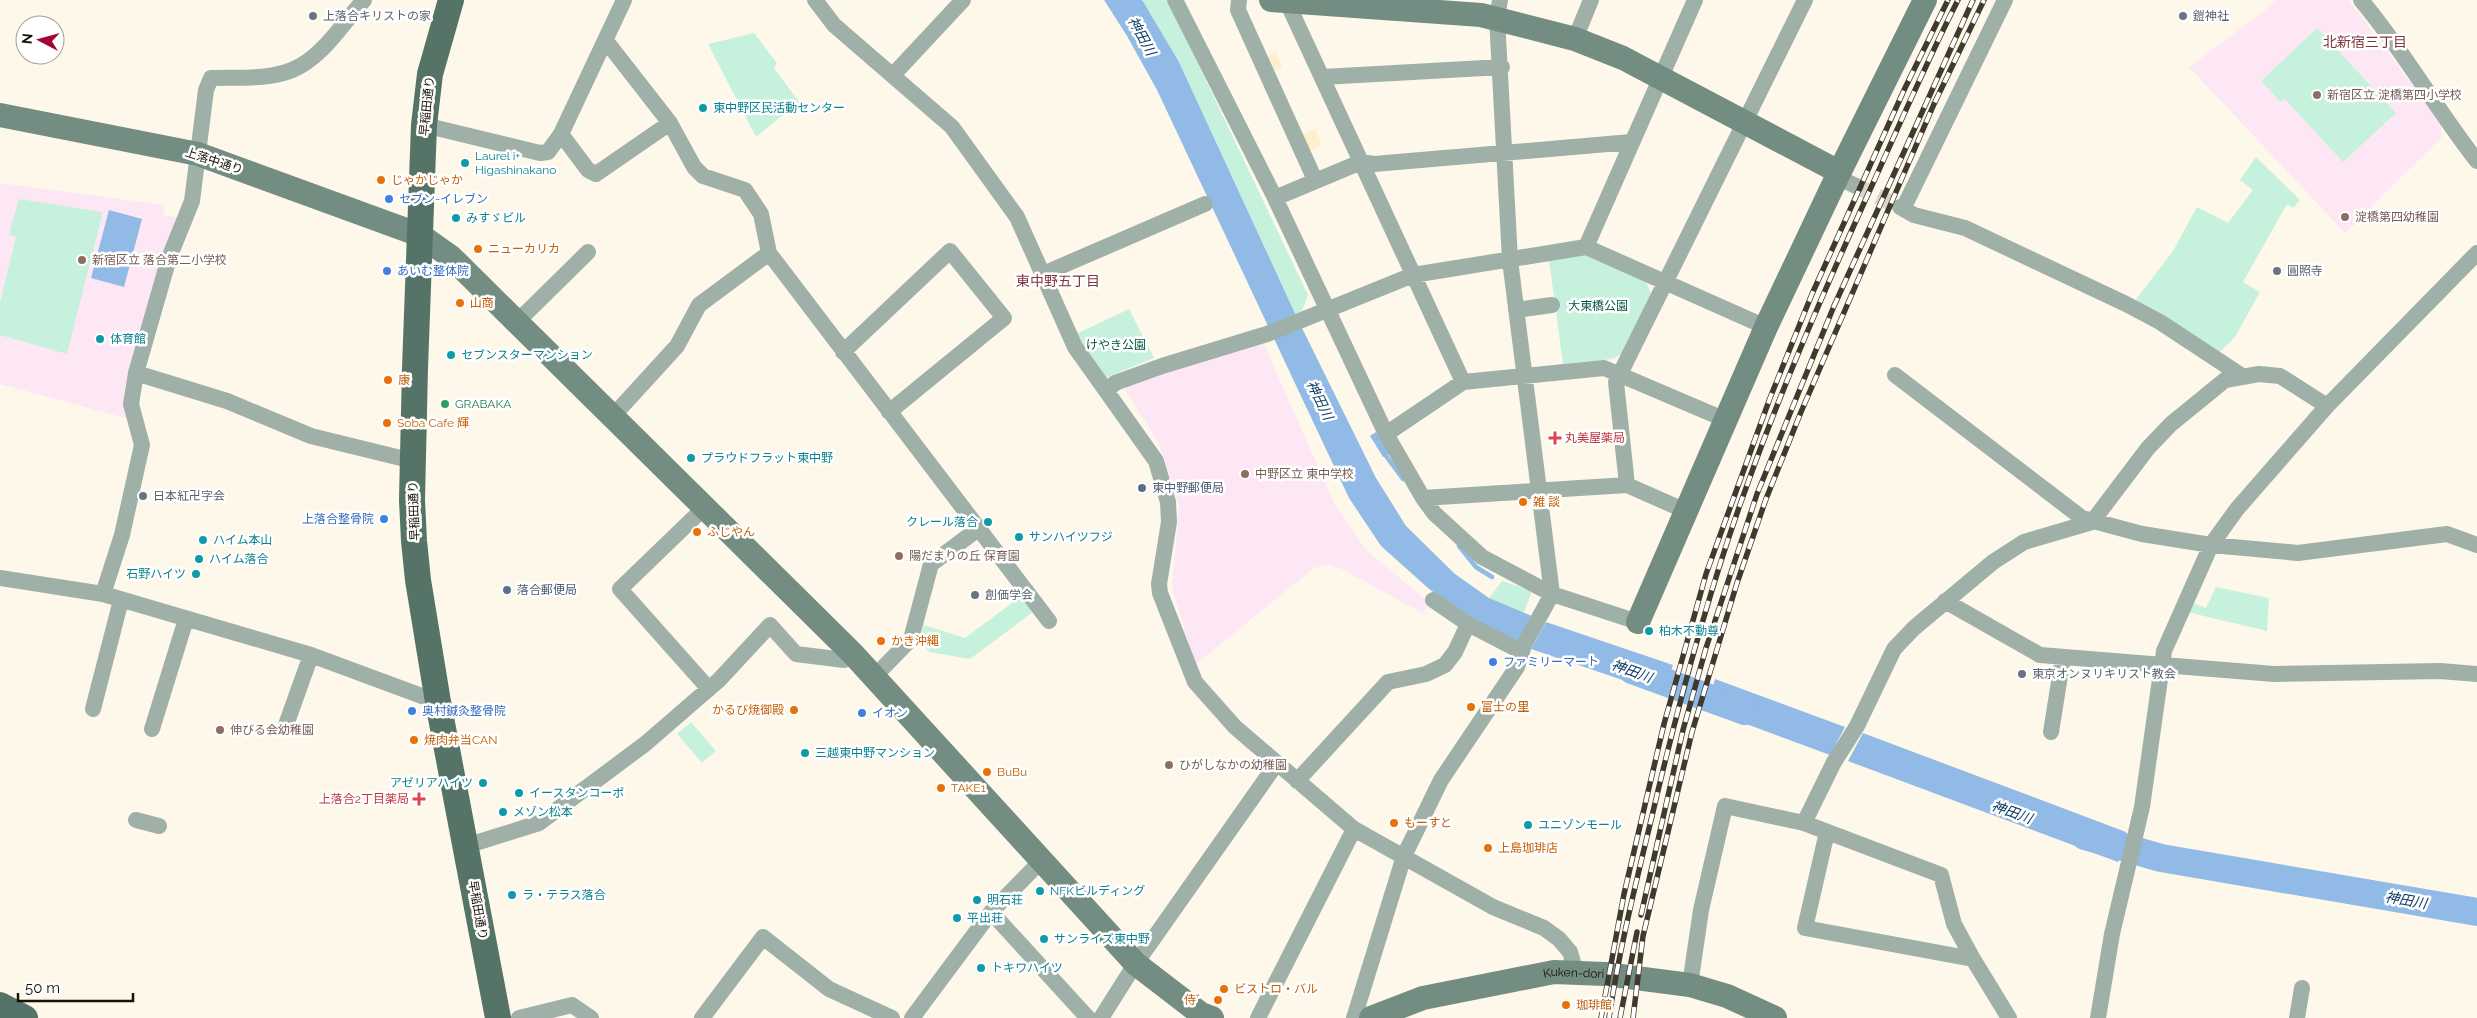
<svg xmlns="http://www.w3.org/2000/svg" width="2477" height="1018" font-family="Raleway,'Noto Sans JP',sans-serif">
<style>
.built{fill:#fdf0cd}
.education{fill:#fde7f5}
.green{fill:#c6f2dd}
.water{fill:#91bbe6}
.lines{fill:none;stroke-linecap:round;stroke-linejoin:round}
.stream{stroke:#91bbe6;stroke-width:4.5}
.river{stroke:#91bbe6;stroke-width:28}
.street-tunnel{stroke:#dbd6c8;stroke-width:16;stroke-dasharray:16 8;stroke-linecap:butt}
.street{stroke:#9fb0a9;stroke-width:16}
.secondary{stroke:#748d82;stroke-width:24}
.primary{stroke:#557467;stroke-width:26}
.rail-casing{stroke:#3f3a2d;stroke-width:5.5}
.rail{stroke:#fff;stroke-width:4;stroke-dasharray:11;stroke-linecap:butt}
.worship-dot{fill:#6b7280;stroke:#fff;stroke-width:2}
.education-dot{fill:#8d6e63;stroke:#fff;stroke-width:2}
.culture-dot{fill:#0f9aa8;stroke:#fff;stroke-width:2}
.food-dot{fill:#e8710a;stroke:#fff;stroke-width:2}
.shop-dot{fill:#3f7fe0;stroke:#fff;stroke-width:2}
.leisure-dot{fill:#2e9e5b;stroke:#fff;stroke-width:2}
.health-dot{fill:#e0444e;stroke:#fff;stroke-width:2}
.service-dot{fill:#5c6f8a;stroke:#fff;stroke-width:2}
.labels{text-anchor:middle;stroke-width:5;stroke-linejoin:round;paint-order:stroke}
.worship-label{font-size:12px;fill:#5b616d;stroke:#fff;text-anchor:start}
.education-label{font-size:12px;fill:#785e54;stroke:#fff;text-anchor:start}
.street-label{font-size:12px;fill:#171206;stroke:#fff}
.culture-label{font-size:12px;fill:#0d838f;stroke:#fff;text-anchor:start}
.food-label{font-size:12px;fill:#c56008;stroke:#fff;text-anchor:start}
.shop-label{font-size:12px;fill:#366cbe;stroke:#fff;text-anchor:start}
.park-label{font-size:12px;fill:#03583e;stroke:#fff}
.leisure-label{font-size:12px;fill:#27864d;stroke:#fff;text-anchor:start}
.health-label{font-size:12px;fill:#be3a42;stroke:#fff;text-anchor:start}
.service-label{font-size:12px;fill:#4e5e75;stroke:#fff;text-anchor:start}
.water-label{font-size:14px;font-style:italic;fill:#103e66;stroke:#fff}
.neighbourhood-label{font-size:14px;fill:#7f373e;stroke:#fff}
</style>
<rect width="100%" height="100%" fill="#fef8ea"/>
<path class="built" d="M 1276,52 L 1282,67 L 1270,73 L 1264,58 Z
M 1315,129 L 1322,145 L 1307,152 L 1300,136 Z"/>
<path class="education" d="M 2278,0 L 2349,0 L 2441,123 L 2442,137 L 2345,233 L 2189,67 Z
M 0,183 L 165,205 L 163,215 L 179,218 L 129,370 L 124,394 L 129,419 L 0,384 Z
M 1263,342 L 1335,505 L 1367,551 L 1430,603 L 1422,613 L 1342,569 L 1328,565 L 1314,568 L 1195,665 L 1172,587 L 1179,505 L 1159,443 L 1124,389 L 1167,370 Z"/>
<path class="green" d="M 1142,0 L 1166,0 L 1174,13 L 1308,295 L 1302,311 L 1296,315 L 1179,62 Z
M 2317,28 L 2396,113 L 2343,162 L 2285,99 L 2281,102 L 2261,81 Z
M 754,33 L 777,63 L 774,68 L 799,102 L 756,137 L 708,44 Z
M 2256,157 L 2300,200 L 2293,208 L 2287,204 L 2243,282 L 2260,292 L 2235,337 L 2217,355 L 2134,302 L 2173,251 L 2197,207 L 2228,223 L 2253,190 L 2240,180 Z
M 19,199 L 103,212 L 67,354 L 0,335 L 0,303 L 16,237 L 9,234 Z
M 1584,255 L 1646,281 L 1651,294 L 1622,354 L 1612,359 L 1563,364 L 1549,260 Z
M 1129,309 L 1154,358 L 1105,378 L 1076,334 Z
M 1502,581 L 1532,591 L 1523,615 L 1489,598 Z
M 2216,587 L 2269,598 L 2267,631 L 2187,612 L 2191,602 L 2206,608 Z
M 1020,597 L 1033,612 L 970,659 L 929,652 L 919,640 L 924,625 L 965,638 Z
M 691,722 L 716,751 L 702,763 L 677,734 Z"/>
<path class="water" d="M 1104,0 L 1142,0 L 1144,3 L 1179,62 L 1300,324 L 1376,478 L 1406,526 L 1455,574 L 1489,598 L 1532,616 L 1518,644 L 1468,619 L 1428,588 L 1381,546 L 1349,498 L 1157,90 L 1127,36 Z
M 109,210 L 142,219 L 124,287 L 91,278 Z
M 1376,432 L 1390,454 L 1383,457 L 1370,436 Z
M 1546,622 L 1673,665 L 1664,694 L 1531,649 Z
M 1715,679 L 1845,727 L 1830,755 L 1706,709 Z
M 1863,733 L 2126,832 L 2118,862 L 1848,761 Z"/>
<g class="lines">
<path class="stream" d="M 1386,456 L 1403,479
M 1459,546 L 1476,567 L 1492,577"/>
<path class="river" d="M 1632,670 L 1745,711
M 2085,836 L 2161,858 L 2477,912"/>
<path class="street-tunnel" d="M 1856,186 L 1900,207"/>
<path class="street" d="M 815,0 L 834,25 L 952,127 L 1017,217 L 1075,347 L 1156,461 L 1168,502 L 1169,522 L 1159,584 L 1160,593 L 1195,682 L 1235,727 L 1354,829 L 1493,907 L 1544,928 L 1559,939 L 1570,952 L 1576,972
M 1175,0 L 1275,198 L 1386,434 L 1423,498 L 1434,513 L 1482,557 L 1552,594 L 1638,622
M 1239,0 L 1238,10 L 1315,180
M 1286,0 L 1463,382
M 2361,0 C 2404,51 2436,109 2477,161
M 1575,39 L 1591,0
M 606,41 L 670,123 L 694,167 L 703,176 L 745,190 L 761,214 L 769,253 L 1049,621
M 893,75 L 963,0
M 1323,77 L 1502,67
M 424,125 L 540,153 L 548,152 L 561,134 L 624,0
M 561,134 L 588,170 L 596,174 L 670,123
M 1837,177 L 1856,186
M 1275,198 L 1361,162 L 1374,164 L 1631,142
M 1900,207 L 1914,215 L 1965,228 L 2126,304 L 2160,322 L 2242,376
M 1903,209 L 2005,0
M 1586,247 L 1695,0
M 1043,274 L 1205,204
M 1516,310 L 1552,305
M 517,322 L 588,252
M 843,352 L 950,251 L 1004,318 L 889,412
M 136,373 L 227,401 L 311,436 L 413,461
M 1895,375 L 2082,518 L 2142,534 L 2211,545 L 2298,553 L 2447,534 L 2477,545
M 1106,391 L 1115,383 L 1162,366 L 1267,334 L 1413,275 L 1586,247 L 1766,327
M 613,416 L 677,346 L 699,305 L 769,253
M 1386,434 L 1463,382 L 1604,368 L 1726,420
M 1627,485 L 1616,382 L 1805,0
M 1423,498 L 1627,485 L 1686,511
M 704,508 L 620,589 L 709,689
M 0,578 L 103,594 L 311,655
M 103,594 L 122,535 L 142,445 L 131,404 L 136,373 L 169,258 L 192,201 L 206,90 L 211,78 C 237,77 268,80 292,70 C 322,58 343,23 364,0
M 1433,600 L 1468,624 L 1522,652
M 1945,601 L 2040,655 L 2274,674 L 2440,671 L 2477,674
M 875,676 L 911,639 L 931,564 L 978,529
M 93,709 L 121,600
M 286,725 L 311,655 L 438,702
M 152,729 L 186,619
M 2051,732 L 2063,657
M 1297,781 L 1388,682 L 1426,674 L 1445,665 L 1455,652 L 1468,624
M 136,820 L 159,826
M 1804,823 L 1834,762 L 1857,726 L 1894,649 L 1914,628 L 1993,562 L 2024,542 L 2092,522 L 2148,448 L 2171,424 L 2225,380 L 2259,374 L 2280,376 L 2327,406
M 1827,832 L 1805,928 L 1973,959 L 2009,1018
M 466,846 L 539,823 L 645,744 L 719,680 L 770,625 L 796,654 L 844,660 L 853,654
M 991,912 L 1088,1018
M 1690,985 L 1701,910 L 1725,806 L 1804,823 L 1941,875 L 1954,924 L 1973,959
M 519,1018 L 572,1005 L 591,1018
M 702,1018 L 763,937 L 829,989 L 892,1018
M 912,1018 L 991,912 L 1041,861
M 1101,1018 L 1132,969 L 1277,763
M 1258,1018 L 1354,829
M 1354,1018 L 1404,856 L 1441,780 L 1517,667 L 1524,645 L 1552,594 L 1510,260 L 1497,18 L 1500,0
M 2098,1018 L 2112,934 L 2142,807 L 2164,651 L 2211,545 L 2237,509 L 2327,406 L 2477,253
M 2297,1018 L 2302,988"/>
<g class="secondary">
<path d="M 1271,0 L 1481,15 L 1575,39 L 1623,58 L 1839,172"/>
<path d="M 0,115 L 198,154 L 420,235 L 451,257 L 853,654 L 1136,964 L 1201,1014 L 1212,1018"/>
<path d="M 1638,622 L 1766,327 L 1837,177 L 1925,0"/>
<path id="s1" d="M 1371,1018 L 1423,998 L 1554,972 L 1605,974 L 1690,985 L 1727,996 L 1775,1018"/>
</g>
<path class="primary" d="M 451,0 L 430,74 L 424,125 L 415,368 L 412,500 L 414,541 L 418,580 L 438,702 L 498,1018
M 0,1005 L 25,1018"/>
<defs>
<path id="rail" d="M 1641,915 L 1683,730 L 1706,648 L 1757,494 L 1834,306 L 1973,0
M 1601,1018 L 1624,894 L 1664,724 L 1706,574 L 1770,398 L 1812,294 L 1905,88 L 1948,0
M 1609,1018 C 1619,950 1636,883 1652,816 C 1678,705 1707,595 1746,488 C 1782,387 1825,289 1869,192 C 1898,128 1926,63 1958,0
M 1620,1018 L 1637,932
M 1633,1018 L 1643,936 L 1692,732 L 1737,583 L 1766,499 L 1801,412 L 1934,104 L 1984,0"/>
</defs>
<use href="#rail" class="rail-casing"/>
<use href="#rail" class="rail"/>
</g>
<g class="worship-dot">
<circle cx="313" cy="16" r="5"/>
<circle cx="2183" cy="16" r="5"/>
<circle cx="2277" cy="271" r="5"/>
<circle cx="143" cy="496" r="5"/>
<circle cx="975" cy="595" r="5"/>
<circle cx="2022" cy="674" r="5"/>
</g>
<g class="education-dot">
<circle cx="2317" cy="95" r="5"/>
<circle cx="2345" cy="217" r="5"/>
<circle cx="82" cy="260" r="5"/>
<circle cx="1245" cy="474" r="5"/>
<circle cx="899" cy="556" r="5"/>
<circle cx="220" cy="730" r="5"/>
<circle cx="1169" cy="765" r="5"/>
</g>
<g class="culture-dot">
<circle cx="703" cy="108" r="5"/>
<circle cx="465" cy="163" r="5"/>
<circle cx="456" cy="218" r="5"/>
<circle cx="100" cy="339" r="5"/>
<circle cx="451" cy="355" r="5"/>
<circle cx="691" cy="458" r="5"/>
<circle cx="988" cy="522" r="5"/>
<circle cx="1019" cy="537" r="5"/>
<circle cx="203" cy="540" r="5"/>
<circle cx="199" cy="559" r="5"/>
<circle cx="196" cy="574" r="5"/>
<circle cx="1649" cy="631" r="5"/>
<circle cx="805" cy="753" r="5"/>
<circle cx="483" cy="783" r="5"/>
<circle cx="519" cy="793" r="5"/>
<circle cx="503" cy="812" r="5"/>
<circle cx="1528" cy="825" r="5"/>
<circle cx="1040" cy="891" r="5"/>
<circle cx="512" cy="895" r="5"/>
<circle cx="977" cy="900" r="5"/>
<circle cx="957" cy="918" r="5"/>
<circle cx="1044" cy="939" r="5"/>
<circle cx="981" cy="968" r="5"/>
</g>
<g class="food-dot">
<circle cx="381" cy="180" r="5"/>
<circle cx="478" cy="249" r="5"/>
<circle cx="460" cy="303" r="5"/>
<circle cx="388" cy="380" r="5"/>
<circle cx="387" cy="423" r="5"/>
<circle cx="1523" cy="502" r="5"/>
<circle cx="697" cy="532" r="5"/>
<circle cx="881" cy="641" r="5"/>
<circle cx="1471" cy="707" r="5"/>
<circle cx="794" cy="710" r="5"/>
<circle cx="414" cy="740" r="5"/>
<circle cx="987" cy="772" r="5"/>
<circle cx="941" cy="788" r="5"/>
<circle cx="1394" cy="823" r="5"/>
<circle cx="1488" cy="848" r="5"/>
<circle cx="1224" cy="989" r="5"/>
<circle cx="1218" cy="1000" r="5"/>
<circle cx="1566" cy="1005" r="5"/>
</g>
<g class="shop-dot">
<circle cx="389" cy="199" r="5"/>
<circle cx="387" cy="271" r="5"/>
<circle cx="384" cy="519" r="5"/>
<circle cx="1493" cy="662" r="5"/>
<circle cx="412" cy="711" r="5"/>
<circle cx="862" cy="713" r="5"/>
</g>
<circle class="leisure-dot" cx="445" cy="404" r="5"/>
<g class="health-dot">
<path d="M1552.5 430.5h5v5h5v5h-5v5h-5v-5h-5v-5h5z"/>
<path d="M416.5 791.5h5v5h5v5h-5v5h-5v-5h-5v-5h5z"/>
</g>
<g class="service-dot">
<circle cx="1142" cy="488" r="5"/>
<circle cx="507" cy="590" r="5"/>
</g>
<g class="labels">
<g class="worship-label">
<text x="323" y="20">上落合キリストの家</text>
<text x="2193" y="20">鎧神社</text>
<text x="2287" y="275">圓照寺</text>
<text x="153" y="500">日本紅卍字会</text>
<text x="985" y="599">創価学会</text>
<text x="2032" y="678">東京オンヌリキリスト教会</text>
</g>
<g class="education-label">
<text x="2327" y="99">新宿区立 淀橋第四小学校</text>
<text x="2355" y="221">淀橋第四幼稚園</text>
<text x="92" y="264">新宿区立 落合第二小学校</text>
<text x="1255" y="478">中野区立 東中学校</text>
<text x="909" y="560">陽だまりの丘 保育園</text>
<text x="230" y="734">伸びる会幼稚園</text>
<text x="1179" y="769">ひがしなかの幼稚園</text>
</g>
<g class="street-label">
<text transform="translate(427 106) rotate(-84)" y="4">早稲田通り</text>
<text transform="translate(214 161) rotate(18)" y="4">上落中通り</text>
<text transform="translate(414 511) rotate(-92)" y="4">早稲田通り</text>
<text transform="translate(478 910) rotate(80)" y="4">早稲田通り</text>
<text dy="4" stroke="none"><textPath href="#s1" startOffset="209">Kuken-dori</textPath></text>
</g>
<g class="culture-label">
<text x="713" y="112">東中野区民活動センター</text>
<text x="475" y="160">Laurel i+<tspan x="475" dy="14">Higashinakano</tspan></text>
<text x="466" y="222">みすゞビル</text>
<text x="110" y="343">体育館</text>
<text x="461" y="359">セブンスターマンション</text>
<text x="701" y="462">プラウドフラット東中野</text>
<text x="978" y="526" text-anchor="end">クレール落合</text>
<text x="1029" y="541">サンハイツフジ</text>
<text x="213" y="544">ハイム本山</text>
<text x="209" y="563">ハイム落合</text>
<text x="186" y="578" text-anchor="end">石野ハイツ</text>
<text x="1659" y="635">柏木不動尊</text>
<text x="815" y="757">三越東中野マンション</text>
<text x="473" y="787" text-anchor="end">アゼリアハイツ</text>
<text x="529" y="797">イースタンコーポ</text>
<text x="513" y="816">メゾン松本</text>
<text x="1538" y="829">ユニゾンモール</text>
<text x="1050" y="895">NFKビルディング</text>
<text x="522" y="899">ラ・テラス落合</text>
<text x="987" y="904">明石荘</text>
<text x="967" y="922">平出荘</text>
<text x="1054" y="943">サンライズ東中野</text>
<text x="991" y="972">トキワハイツ</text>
</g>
<g class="food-label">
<text x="391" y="184">じゃかじゃか</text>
<text x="488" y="253">ニューカリカ</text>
<text x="470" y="307">山商</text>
<text x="398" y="384">康</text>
<text x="397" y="427">Soba Cafe 輝</text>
<text x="1533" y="506">雑 談</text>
<text x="707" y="536">ふじやん</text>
<text x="891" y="645">かき沖縄</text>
<text x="1481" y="711">富士の里</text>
<text x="784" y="714" text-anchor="end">かるび焼御殿</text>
<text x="424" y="744">焼肉弁当CAN</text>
<text x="997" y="776">BuBu</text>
<text x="951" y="792">TAKE1</text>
<text x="1404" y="827">もーすと</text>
<text x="1498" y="852">上島珈琲店</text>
<text x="1234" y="993">ビストロ・バル</text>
<text x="1208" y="1004" text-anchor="end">侍゛</text>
<text x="1576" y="1009">珈琲館</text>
</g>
<g class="shop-label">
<text x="399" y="203">セブン-イレブン</text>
<text x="397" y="275">あいむ整体院</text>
<text x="374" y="523" text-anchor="end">上落合整骨院</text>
<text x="1503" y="666">ファミリーマート</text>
<text x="422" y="715">奥村鍼灸整骨院</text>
<text x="872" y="717">イオン</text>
</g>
<g class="park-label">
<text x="1598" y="310">大東橋公園</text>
<text x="1116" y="349">けやき公園</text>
</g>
<g class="leisure-label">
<text x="455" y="408">GRABAKA</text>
</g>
<g class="health-label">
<text x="1565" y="442">丸美屋薬局</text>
<text x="409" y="803" text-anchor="end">上落合2丁目薬局</text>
</g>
<g class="service-label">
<text x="1152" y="492">東中野郵便局</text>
<text x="517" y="594">落合郵便局</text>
</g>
<g class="water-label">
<text transform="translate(1142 36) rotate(61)" y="5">神田川</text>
<text transform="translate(1320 400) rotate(64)" y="5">神田川</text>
<text transform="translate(1632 671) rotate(20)" y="5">神田川</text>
<text transform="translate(2012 812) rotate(20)" y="5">神田川</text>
<text transform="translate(2406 900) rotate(10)" y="5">神田川</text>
</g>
<g class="neighbourhood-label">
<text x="2365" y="47">北新宿三丁目</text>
<text x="1058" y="286">東中野五丁目</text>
</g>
</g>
<g transform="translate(40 40) rotate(276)"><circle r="24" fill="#ffffff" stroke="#a2a09b"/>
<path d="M0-4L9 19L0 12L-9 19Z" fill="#a30633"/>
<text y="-8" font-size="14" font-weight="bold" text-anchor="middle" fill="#171206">N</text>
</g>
<path d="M18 993v8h115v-8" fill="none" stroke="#171206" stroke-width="2.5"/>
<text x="25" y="993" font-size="15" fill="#171206" stroke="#ffffff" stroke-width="4" paint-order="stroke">50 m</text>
</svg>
